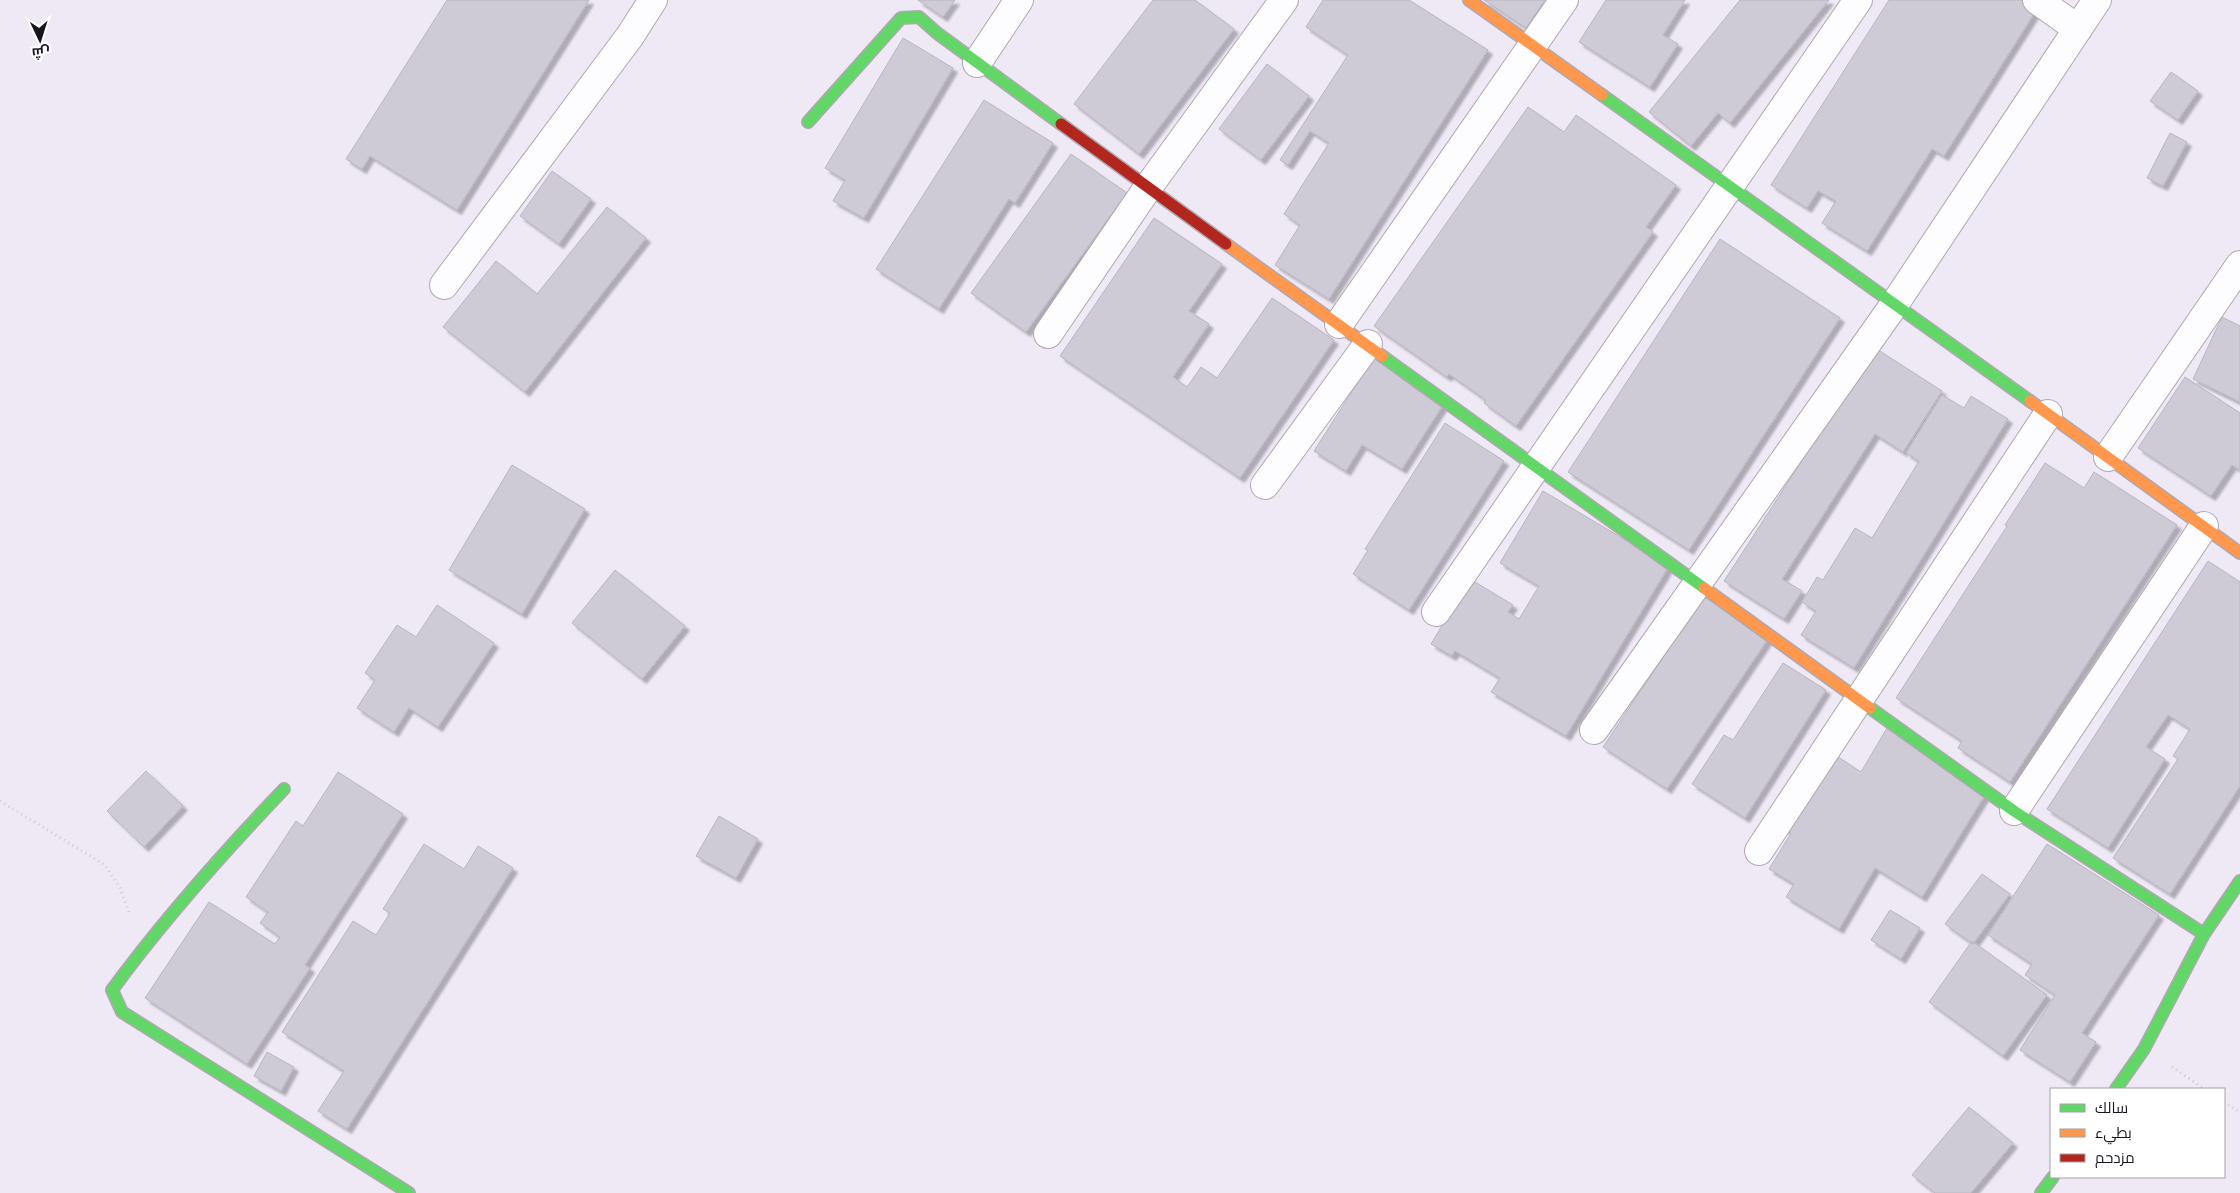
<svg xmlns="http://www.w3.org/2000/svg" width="2240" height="1193" font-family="Merriweather,Cairo,serif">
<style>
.building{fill:#cecbd6;stroke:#b9b6c0;filter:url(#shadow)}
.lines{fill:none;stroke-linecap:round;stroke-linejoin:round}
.street-casing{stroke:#aea8b2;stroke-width:30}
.fast-casing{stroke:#aea8b2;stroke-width:14}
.slow-casing{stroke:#aea8b2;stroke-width:14}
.jam-casing{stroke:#aea8b2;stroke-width:14}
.path{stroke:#cdcad0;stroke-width:3;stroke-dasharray:1 4;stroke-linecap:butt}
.street{stroke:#fdfcfe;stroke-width:28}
.fast{stroke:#63d668;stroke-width:11}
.slow{stroke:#ff974d;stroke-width:11}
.jam{stroke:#b3261e;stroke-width:11}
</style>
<defs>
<filter id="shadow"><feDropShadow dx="4.5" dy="4.5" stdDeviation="1" flood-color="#0004"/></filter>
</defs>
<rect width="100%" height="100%" fill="#efe8f5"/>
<path class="building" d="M 447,0 L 589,0 L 457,210 L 370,156 L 362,169 L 346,159 Z
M 918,0 L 955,0 L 943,17 Z
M 1153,0 L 1195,0 L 1234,29 L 1139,154 L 1074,104 Z
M 1323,0 L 1409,0 L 1488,50 L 1329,299 L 1275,265 L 1300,225 L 1284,214 L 1329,143 L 1310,131 L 1288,165 L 1280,160 L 1348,55 L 1306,27 Z
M 1484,0 L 1545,0 L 1526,28 Z
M 1606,0 L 1685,0 L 1663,35 L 1678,44 L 1650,87 L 1579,42 Z
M 1740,0 L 1829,0 L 1730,123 L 1718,113 L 1691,146 L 1649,112 Z
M 1889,0 L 2029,0 L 2039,6 L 1944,156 L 1932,149 L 1867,251 L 1822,223 L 1836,201 L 1818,191 L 1807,208 L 1771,185 Z
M 903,38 L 953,68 L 864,218 L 833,201 L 845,180 L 825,168 Z
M 1267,64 L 1309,96 L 1261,160 L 1219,129 Z
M 2171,72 L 2198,91 L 2178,120 L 2150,101 Z
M 984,100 L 1053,143 L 1015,203 L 1009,199 L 939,309 L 876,269 Z
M 1528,107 L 1564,132 L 1576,115 L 1676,185 L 1646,227 L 1653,232 L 1516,426 L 1484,403 L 1486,400 L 1449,374 L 1447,377 L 1374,326 Z
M 2170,133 L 2187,142 L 2163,186 L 2147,178 Z
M 1071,154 L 1127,193 L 1026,332 L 971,293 Z
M 552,171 L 591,199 L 559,244 L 520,216 Z
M 607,207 L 646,238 L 525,392 L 443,327 L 496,261 L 537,294 Z
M 1154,218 L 1222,264 L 1189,311 L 1209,324 L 1173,377 L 1187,387 L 1201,367 L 1217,378 L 1272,298 L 1334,340 L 1240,478 L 1060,356 Z
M 1720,239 L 1840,318 L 1689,550 L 1568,472 Z
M 2222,317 L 2240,326 L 2240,402 L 2193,379 Z
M 1875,348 L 1942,391 L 1903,452 L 1875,434 L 1782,579 L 1802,591 L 1784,619 L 1724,581 Z
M 1374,357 L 1445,402 L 1402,469 L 1362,445 L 1346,471 L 1314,451 Z
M 2185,377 L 2240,413 L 2240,470 L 2232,465 L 2211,496 L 2138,448 Z
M 1942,395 L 1964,408 L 1971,396 L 2008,419 L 1854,668 L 1801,635 L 1816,611 L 1802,602 L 1817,577 L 1823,580 L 1855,528 L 1872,538 L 1919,461 L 1906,453 Z
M 1445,423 L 1504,461 L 1409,610 L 1353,574 L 1368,550 L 1365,549 Z
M 2045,463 L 2084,488 L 2094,472 L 2177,525 L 2010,782 L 1958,748 L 1962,741 L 1896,698 L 2007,526 L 2005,525 Z
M 512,465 L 585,509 L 522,614 L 449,570 Z
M 1543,491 L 1669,566 L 1566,736 L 1491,692 L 1500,678 L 1455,651 L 1452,656 L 1431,644 L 1470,579 L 1513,605 L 1508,612 L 1519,619 L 1539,586 L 1500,563 Z
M 2208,561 L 2240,582 L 2240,786 L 2170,894 L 2113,858 L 2178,759 L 2173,756 L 2190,729 L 2168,715 L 2146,747 L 2165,759 L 2108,848 L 2047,809 Z
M 615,570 L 685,626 L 642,679 L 572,623 Z
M 1704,596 L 1768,639 L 1667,789 L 1603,747 Z
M 437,605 L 494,643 L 438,727 L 409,708 L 394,732 L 357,708 L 375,680 L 365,673 L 397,625 L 416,637 Z
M 1783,663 L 1826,690 L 1745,818 L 1692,784 L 1724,735 L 1733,740 Z
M 1887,728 L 1985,795 L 1922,897 L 1875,868 L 1839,929 L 1786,897 L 1794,884 L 1769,869 L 1791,833 L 1768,820 L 1835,755 L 1861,772 Z
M 146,771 L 183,806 L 144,847 L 107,811 Z
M 338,772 L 403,814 L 305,965 L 310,968 L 247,1064 L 145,998 L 209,902 L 275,944 L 280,937 L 260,923 L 268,912 L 246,897 L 296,821 L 303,826 Z
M 719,816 L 758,839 L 736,878 L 696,856 Z
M 424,844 L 464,869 L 478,846 L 513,868 L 347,1129 L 318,1111 L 344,1071 L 282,1032 L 353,921 L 376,935 L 390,913 L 383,909 Z
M 2047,844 L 2159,915 L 2082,1033 L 2096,1042 L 2070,1082 L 2020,1050 L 2055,995 L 2025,975 L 2032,964 L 1988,935 Z
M 1982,874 L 2010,894 L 1973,944 L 1945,924 Z
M 1890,910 L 1920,928 L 1901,959 L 1871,940 Z
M 1972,941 L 2047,995 L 2003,1056 L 1929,1002 Z
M 267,1052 L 294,1067 L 281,1091 L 254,1076 Z
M 1969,1107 L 2013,1143 L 1971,1193 L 1935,1193 L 1912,1175 Z"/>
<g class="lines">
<defs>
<path id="street" d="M 2037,0 L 2078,29
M 977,63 L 1019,0
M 444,285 L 630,36 L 653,0
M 1339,324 L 1564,0
M 1048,334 L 1149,186 L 1284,0
M 2108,457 L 2240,265
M 1265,485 L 1368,344
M 1436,612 L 1858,0
M 1594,730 L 1894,305 L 2097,0
M 2014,811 L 2204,526
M 1759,851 L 2048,414"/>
<path id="fast" d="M 1602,95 L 2030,401
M 808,122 L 901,18 L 919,17 L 937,33 L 1061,124
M 1382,356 L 1704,588
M 1870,708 L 2014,811 L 2204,934
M 284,789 C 223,853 164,919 112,990 L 122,1012 L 409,1193
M 2116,1089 L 2144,1049 L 2204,934 L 2240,881
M 2041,1193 L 2053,1177"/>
<path id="slow" d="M 1469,0 L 1602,95
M 1226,244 L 1382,356
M 2030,401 L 2240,553
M 1704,588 L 1870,708"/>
<path id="jam" d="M 1061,124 L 1226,244"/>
</defs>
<use href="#street" class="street-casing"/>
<use href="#fast" class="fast-casing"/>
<use href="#slow" class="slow-casing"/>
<use href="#jam" class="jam-casing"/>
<path class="path" d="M 0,801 L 105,865 L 120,888 L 129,913
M 2172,1067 L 2205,1089
M 2224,1102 L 2240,1112"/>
<use href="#street" class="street"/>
<use href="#fast" class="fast"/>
<use href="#slow" class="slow"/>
<use href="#jam" class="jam"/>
</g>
<rect x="2050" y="1088" width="175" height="90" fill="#ffffff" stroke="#a3a1a4"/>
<rect x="2060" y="1104" width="25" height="8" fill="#63d668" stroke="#a3a1a4"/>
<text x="2095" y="1113" font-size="15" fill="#18131c">سالك</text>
<rect x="2060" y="1129" width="25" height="8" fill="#ff974d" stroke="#a3a1a4"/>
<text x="2095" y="1138" font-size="15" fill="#18131c">بطيء</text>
<rect x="2060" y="1154" width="25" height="8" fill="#b3261e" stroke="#a3a1a4"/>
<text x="2095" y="1163" font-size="15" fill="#18131c">مزدحم</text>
<g transform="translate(40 40) rotate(176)" stroke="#ffffff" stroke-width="4" paint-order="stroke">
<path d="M0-4L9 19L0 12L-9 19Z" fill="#18131c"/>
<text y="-8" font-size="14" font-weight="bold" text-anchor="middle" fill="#18131c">ش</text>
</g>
</svg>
